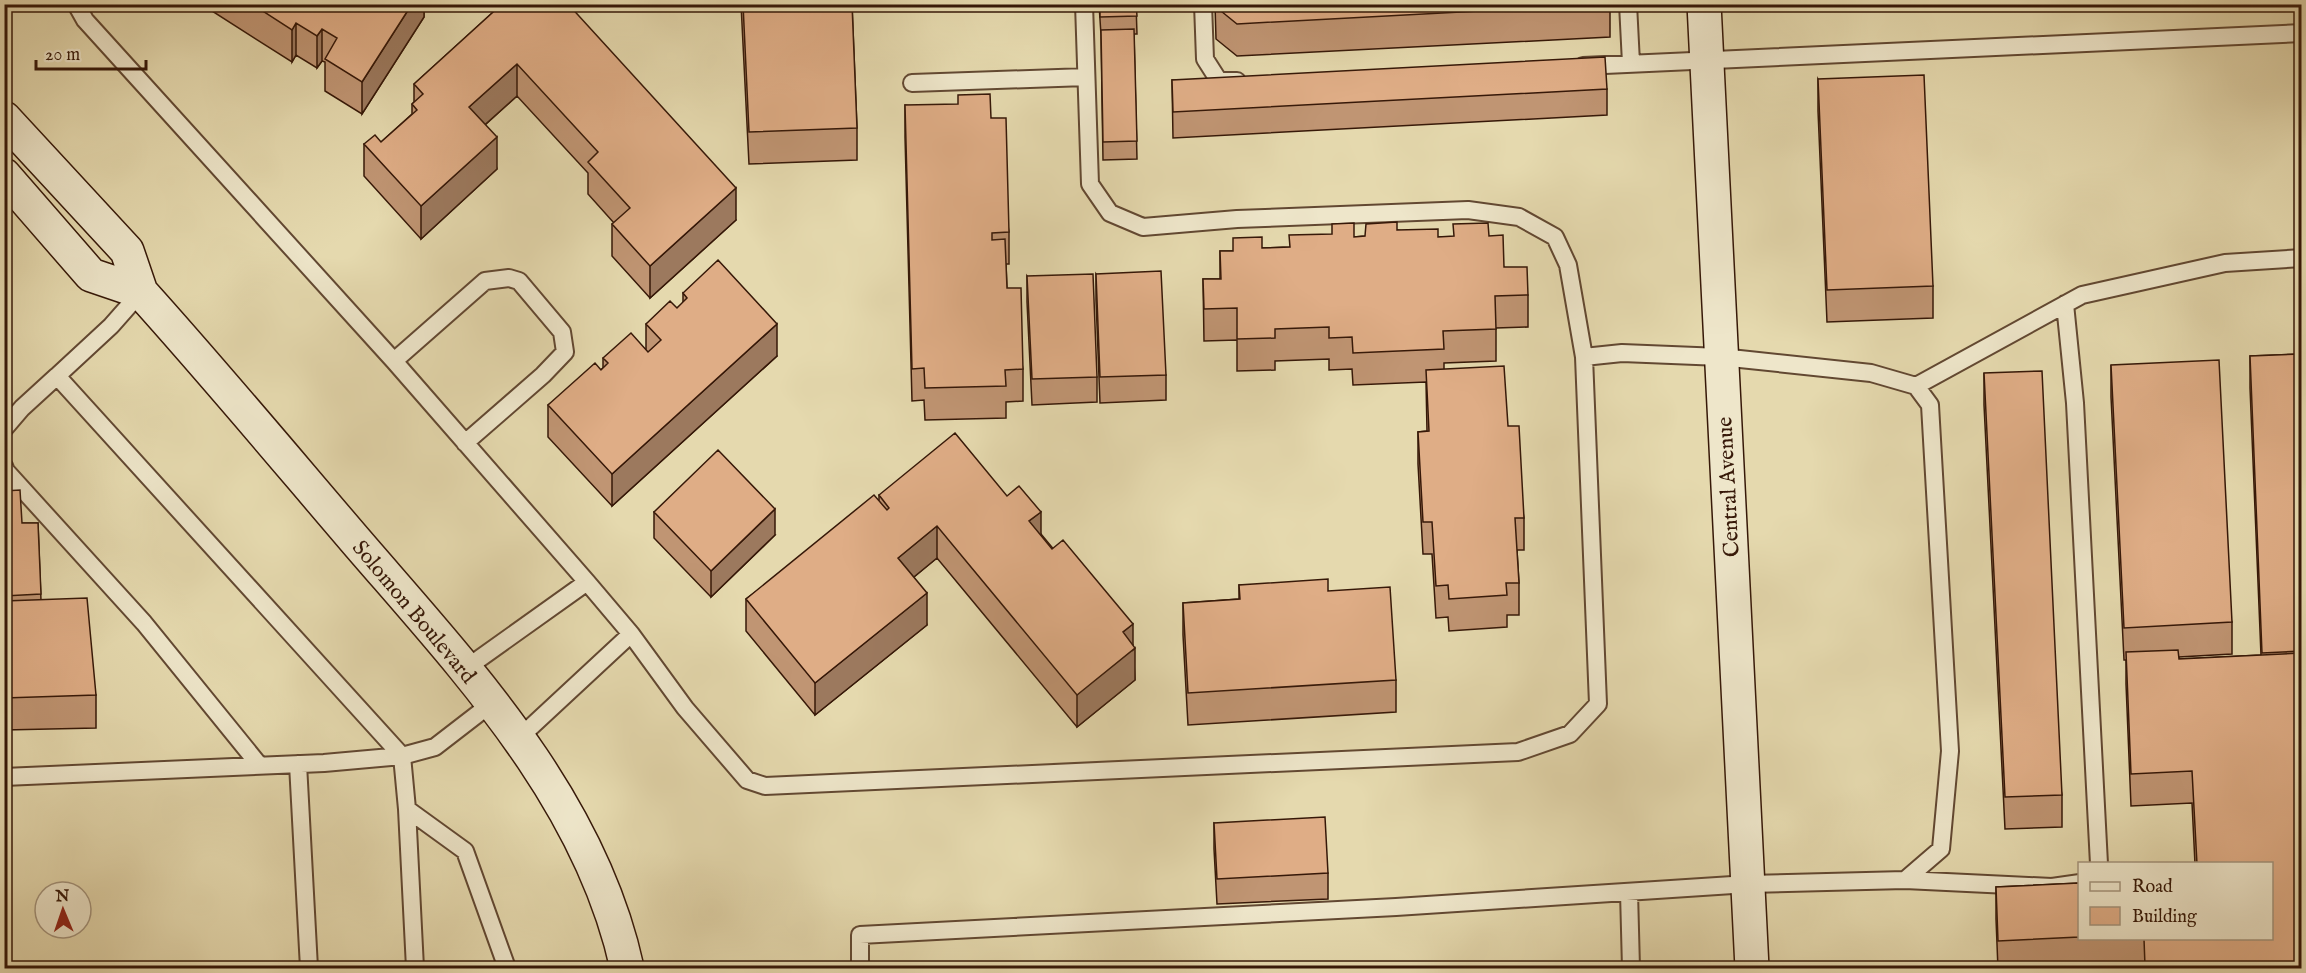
<svg xmlns="http://www.w3.org/2000/svg" width="2306" height="973" font-family="'IM FELL English',serif">
<style>
.lines{fill:none;stroke-linecap:round;stroke-linejoin:round}
.lane-casing{stroke:#624832;stroke-width:20}
.secondary-casing{stroke:#361808;stroke-width:36}
.lane{stroke:#eee6ca;stroke-width:16}
.secondary{stroke:#eee6ca;stroke-width:33}
.wall{fill:#c09573;stroke:#361808;stroke-width:1.5}
.shaded-wall{fill:#9c795e;stroke:#361808;stroke-width:1.5}
.building{fill:#dfad86;stroke:#361808;stroke-width:1.5}
.labels{text-anchor:middle;stroke-width:4.5;stroke-linejoin:round;paint-order:stroke}
.street-label{font-size:22px;fill:#361808;stroke:#eee6ca}
</style>
<rect width="100%" height="100%" fill="#e5d9ae"/>
<filter id="stains"><feTurbulence type="fractalNoise" baseFrequency=".00333" numOctaves="4"/><feColorMatrix values="0 0 0 0 .2 0 0 0 0 .09 0 0 0 0 .02 0 0 0 .5 -.17"/></filter>
<radialGradient id="worn" r=".72"><stop offset=".6" stop-color="#630" stop-opacity="0"/><stop offset="1" stop-color="#630" stop-opacity=".3"/></radialGradient>
<g class="lines">
<defs>
<path id="lane" d="M 76,4 L 85,20 L 394,361 L 587,582 L 631,634 L 685,708 L 747,780 L 765,786 L 1518,752 L 1570,734 L 1598,704 L 1584,357 L 1568,265 L 1555,237 L 1519,217 L 1468,210 L 1237,219 L 1143,227 L 1110,213 L 1090,184 L 1084,4
M 1203,4 L 1205,59 L 1219,81 L 1237,81
M 1628,4 L 1631,63
M 1583,66 L 2302,33
M 912,83 L 1086,77
M 141,292 L 111,326 L 57,376 L 402,756 L 435,747 L 492,703
M 2065,304 L 2075,403 L 2099,864
M 394,361 L 485,281 L 509,278 L 519,281 L 562,332 L 565,352 L 543,375 L 465,443
M 1916,386 L 2082,295 L 2225,263 L 2302,258
M 4,429 L 22,408 L 57,376
M 4,466 L 6,471 L 144,623 L 260,766
M 465,669 L 587,582
M 519,738 L 631,634
M 298,764 L 309,968
M 4,777 L 324,763 L 402,756 L 407,809 L 415,968
M 407,809 L 465,851 L 507,968
M 1905,880 L 2052,887 L 2080,883
M 1629,892 L 1631,968
M 860,968 L 860,935 L 1396,907 L 1748,884 L 1905,880 L 1941,849 L 1950,751 L 1930,405 L 1916,386 L 1871,373 L 1721,357 L 1622,353 L 1584,357"/>
<path id="secondary" d="M 1704,4 L 1752,968
M 4,118 L 127,251 L 141,292 C 214,373 284,457 355,540 C 465,668 590,798 627,968
M 4,175 L 91,275 L 141,292"/>
</defs>
<use href="#lane" class="lane-casing"/>
<use href="#secondary" class="secondary-casing"/>
<use href="#lane" class="lane"/>
<use href="#secondary" class="secondary"/>
</g>
<path class="wall" d="M 201,4 L 424,4 L 424,17 L 362,114 L 325,91 L 325,62 L 322,61 L 317,68 L 296,55 L 292,62 Z
M 502,4 L 736,220 L 650,298 L 612,256 L 612,224 L 614,223 L 588,194 L 588,173 L 517,96 L 485,125 L 497,169 L 421,239 L 364,176 L 364,144 L 381,142 L 412,114 L 412,104 L 414,102 L 414,84 Z
M 741,4 L 852,4 L 857,128 L 857,160 L 749,164 Z
M 1099,4 L 1136,4 L 1137,34 L 1134,34 L 1137,159 L 1103,160 L 1101,35 Z
M 1215,4 L 1610,4 L 1610,37 L 1237,56 L 1216,39 Z
M 1766,4 L 1844,4 L 1767,9 Z
M 1818,79 L 1933,286 L 1933,318 L 1827,322 L 1818,111 Z
M 1172,80 L 1607,89 L 1607,115 L 1173,138 Z
M 905,105 L 991,118 L 1009,232 L 1009,264 L 1006,264 L 1007,288 L 1023,369 L 1023,401 L 1006,402 L 1006,418 L 925,420 L 924,400 L 912,401 L 905,137 Z
M 1397,230 L 1438,237 L 1489,236 L 1504,267 L 1528,295 L 1528,327 L 1496,328 L 1496,361 L 1444,363 L 1444,369 L 1508,426 L 1524,518 L 1524,550 L 1517,550 L 1519,583 L 1519,615 L 1507,615 L 1507,627 L 1449,631 L 1448,617 L 1436,618 L 1432,554 L 1423,554 L 1418,464 L 1418,432 L 1427,431 L 1426,382 L 1353,385 L 1352,369 L 1329,370 L 1329,359 L 1275,361 L 1275,370 L 1237,371 L 1237,340 L 1204,341 L 1203,279 L 1220,279 L 1220,251 L 1233,251 L 1262,248 L 1289,247 L 1354,237 L 1365,236 Z
M 1096,274 L 1166,375 L 1166,400 L 1100,403 L 1096,300 Z
M 1027,276 L 1097,377 L 1097,402 L 1032,405 L 1027,302 Z
M 683,293 L 777,356 L 612,506 L 548,437 L 548,405 L 603,368 L 603,358 L 646,349 L 646,324 L 677,308 L 683,303 Z
M 2301,354 L 2301,969 L 2138,967 L 2097,969 L 1998,969 L 1996,919 L 1996,887 L 2079,883 L 2079,939 L 2271,939 L 2271,864 L 2195,864 L 2192,803 L 2131,806 L 2126,684 L 2126,660 L 2124,660 L 2111,397 L 2111,365 L 2232,622 L 2232,654 L 2179,657 L 2179,659 L 2261,655 L 2250,388 L 2250,356 Z
M 1984,373 L 2062,795 L 2062,827 L 2005,829 L 1984,405 Z
M 4,491 L 22,523 L 38,523 L 41,600 L 96,695 L 96,728 L 4,730 Z
M 879,495 L 1007,496 L 1041,534 L 1133,645 L 1135,680 L 1077,727 L 937,558 L 914,577 L 927,625 L 815,715 L 746,631 L 746,599 L 879,500 Z
M 654,512 L 775,535 L 711,597 L 654,538 Z
M 1239,585 L 1328,591 L 1396,680 L 1396,712 L 1188,725 L 1183,635 L 1183,603 L 1239,599 Z
M 1214,823 L 1328,873 L 1328,899 L 1217,904 L 1214,849 Z"/>
<path class="shaded-wall" d="M 412,4 L 424,4 L 424,17 L 362,114 L 362,82 Z
M 296,23 L 296,55 L 292,62 L 292,30 Z
M 322,29 L 322,61 L 317,68 L 317,36 Z
M 517,64 L 517,96 L 469,139 L 469,107 Z
M 497,137 L 497,169 L 421,239 L 421,206 Z
M 736,188 L 736,220 L 650,298 L 650,266 Z
M 777,324 L 777,356 L 612,506 L 612,474 Z
M 775,509 L 775,535 L 711,597 L 711,571 Z
M 1041,512 L 1041,544 L 1029,521 Z
M 937,526 L 937,558 L 898,590 L 898,558 Z
M 927,593 L 927,625 L 815,715 L 815,683 Z
M 1133,624 L 1133,650 L 1135,648 L 1135,680 L 1077,727 L 1077,695 L 1123,632 Z"/>
<path class="building" d="M 252,4 L 412,4 L 362,82 L 325,59 L 337,38 L 322,29 L 317,36 L 296,23 L 292,30 Z
M 502,4 L 568,4 L 736,188 L 650,266 L 612,224 L 630,208 L 588,162 L 598,152 L 517,64 L 469,107 L 497,137 L 421,206 L 364,144 L 375,135 L 381,142 L 417,110 L 412,104 L 423,94 L 414,84 Z
M 743,4 L 852,4 L 857,128 L 749,132 Z
M 1100,4 L 1136,4 L 1137,16 L 1100,17 Z
M 1216,4 L 1610,4 L 1237,24 L 1216,7 Z
M 1134,29 L 1137,141 L 1103,142 L 1101,30 Z
M 1605,57 L 1607,89 L 1173,112 L 1172,80 Z
M 1924,75 L 1933,286 L 1827,290 L 1818,79 Z
M 990,94 L 991,118 L 1006,118 L 1009,232 L 992,233 L 992,240 L 1005,239 L 1007,288 L 1021,288 L 1023,369 L 1005,370 L 1006,386 L 925,388 L 924,368 L 912,369 L 905,105 L 958,104 L 958,95 Z
M 1397,222 L 1397,230 L 1438,229 L 1438,237 L 1454,236 L 1453,224 L 1488,223 L 1489,236 L 1503,235 L 1504,267 L 1527,267 L 1528,295 L 1495,296 L 1496,329 L 1443,331 L 1444,349 L 1353,353 L 1352,337 L 1329,338 L 1329,327 L 1275,329 L 1275,338 L 1237,339 L 1237,308 L 1204,309 L 1203,279 L 1221,279 L 1220,251 L 1233,251 L 1233,238 L 1262,237 L 1262,248 L 1290,247 L 1289,235 L 1332,234 L 1332,224 L 1354,223 L 1354,237 L 1365,236 L 1366,224 Z
M 718,260 L 777,324 L 612,474 L 548,405 L 595,363 L 601,370 L 608,363 L 603,358 L 631,333 L 648,352 L 661,340 L 646,324 L 670,301 L 677,308 L 687,298 L 683,293 Z
M 1161,271 L 1166,375 L 1100,377 L 1096,274 Z
M 1093,274 L 1097,377 L 1032,379 L 1027,276 Z
M 2301,354 L 2301,651 L 2262,653 L 2250,356 Z
M 2219,360 L 2232,622 L 2124,628 L 2111,365 Z
M 1504,366 L 1508,426 L 1519,426 L 1524,518 L 1515,518 L 1519,583 L 1506,583 L 1507,595 L 1449,599 L 1448,585 L 1436,586 L 1432,522 L 1423,522 L 1418,432 L 1429,431 L 1426,370 Z
M 2042,371 L 2062,795 L 2005,797 L 1984,373 Z
M 955,433 L 1007,496 L 1019,486 L 1041,512 L 1029,521 L 1052,549 L 1063,540 L 1133,624 L 1123,632 L 1135,648 L 1077,695 L 937,526 L 898,558 L 927,593 L 815,683 L 746,599 L 874,495 L 887,510 L 889,508 L 879,495 Z
M 718,450 L 775,509 L 711,571 L 654,512 Z
M 20,490 L 22,523 L 38,523 L 41,594 L 4,596 L 4,491 Z
M 1328,579 L 1328,591 L 1390,587 L 1396,680 L 1188,693 L 1183,603 L 1240,599 L 1239,585 Z
M 87,598 L 96,695 L 4,698 L 4,601 Z
M 2178,650 L 2179,659 L 2301,653 L 2301,969 L 2138,969 L 2138,966 L 2145,966 L 2144,939 L 2271,939 L 2271,864 L 2197,864 L 2192,771 L 2131,774 L 2126,652 Z
M 1325,817 L 1328,873 L 1217,879 L 1214,823 Z
M 2079,883 L 2079,937 L 1998,941 L 1996,887 Z"/>
<g class="labels">
<g class="street-label">
<text transform="translate(1727 487) rotate(-93)" y="8">Central Avenue</text>
<text transform="translate(415 611) rotate(50)" y="8">Solomon Boulevard</text>
</g>
</g>
<rect width="2306" height="973" fill="none" stroke="#e5d9ae" stroke-width="24"/>
<rect x="6" y="6" width="2294" height="961" fill="none" stroke="#361808" stroke-width="3"/>
<rect x="12" y="12" width="2282" height="949" fill="none" stroke="#361808" stroke-width="1.5"/>
<rect x="2078" y="862" width="195" height="78" fill="#eee6ca" stroke="#a4947c" stroke-width="1.5"/>
<rect x="2090" y="882" width="30" height="9" fill="#eee6ca" stroke="#a4947c" stroke-width="1.5"/>
<text x="2132" y="892" font-size="18" fill="#361808">Road</text>
<rect x="2090" y="907" width="30" height="18" fill="#dfad86" stroke="#a4947c" stroke-width="1.5"/>
<text x="2132" y="922" font-size="18" fill="#361808">Building</text>
<g transform="translate(63 910) rotate(358)"><circle r="28" fill="#eee6ca" stroke="#a4947c" stroke-width="1.5"/>
<path d="M0-4.5L10 22L0 15L-10 22Z" fill="#8f2418"/>
<text y="-9" font-size="16" font-weight="bold" text-anchor="middle" fill="#361808">N</text>
</g>
<path d="M36 60v9h110v-9" fill="none" stroke="#361808" stroke-width="3"/>
<text x="45" y="60" font-size="18" fill="#361808" stroke="#eee6ca" stroke-width="4.5" paint-order="stroke">20 m</text>
<rect width="100%" height="100%" filter="url(#stains)"/>
<rect width="100%" height="100%" fill="url(#worn)"/>
</svg>
